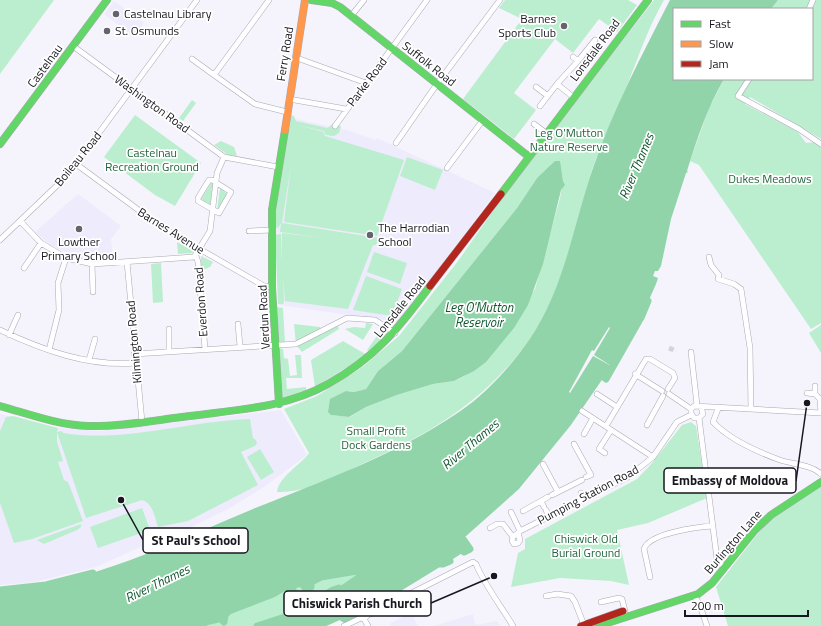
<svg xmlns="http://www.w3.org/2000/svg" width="821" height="626" font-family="'Titillium Web',sans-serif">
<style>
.built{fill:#edebfc}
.green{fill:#bbeece;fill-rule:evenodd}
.water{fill:#92d4aa}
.pier{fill:#f5f4fc}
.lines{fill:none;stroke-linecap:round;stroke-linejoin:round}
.river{stroke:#92d4aa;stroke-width:7}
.street-tunnel{stroke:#d4d3db;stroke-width:5;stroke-dasharray:5 2.5;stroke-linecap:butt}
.street-casing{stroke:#aaa9b0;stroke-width:6}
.fast-casing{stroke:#aaa9b0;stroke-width:8}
.slow-casing{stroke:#aaa9b0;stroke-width:8}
.jam-casing{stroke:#aaa9b0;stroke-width:8}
.street{stroke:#fefdff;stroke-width:5}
.fast{stroke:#63d668;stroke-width:7}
.slow{stroke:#ff974d;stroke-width:7}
.jam{stroke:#b3261e;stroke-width:7}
.poi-dot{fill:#65646c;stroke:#fff;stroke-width:1.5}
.labels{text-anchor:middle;stroke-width:3.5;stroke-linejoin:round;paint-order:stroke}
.poi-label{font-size:12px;fill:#18171f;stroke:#fff;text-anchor:start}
.street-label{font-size:12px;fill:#18171f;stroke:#fff}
.park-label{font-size:12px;fill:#23663d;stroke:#fff}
.water-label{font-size:13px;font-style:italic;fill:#10582f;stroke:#fff}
.leader{fill:none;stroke:#18171f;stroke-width:1.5}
.callout-dot{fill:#18171f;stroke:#fff;stroke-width:1.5}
.callout{fill:#fff;stroke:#18171f;stroke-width:1.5}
.callout-label{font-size:13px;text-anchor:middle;font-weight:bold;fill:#18171f}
</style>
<rect width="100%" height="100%" fill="#f5f4fc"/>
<path class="built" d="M 114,1 L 144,23 L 134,37 L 104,14 Z
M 291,118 L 347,130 L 376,140 L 377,138 L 495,193 L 398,322 L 279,305 L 275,212 Z
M 78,194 L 121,226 L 111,239 L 113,259 L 86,259 L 71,255 L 49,244 L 35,232 Z
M 281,410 L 307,455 L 264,487 L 230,508 L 191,527 L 145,545 L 96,567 L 35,582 L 0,585 L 0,414 L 58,428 L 100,431 Z
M 411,613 L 418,626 L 390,626 L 391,623 Z
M 473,614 L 474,622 L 476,625 L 497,621 L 500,626 L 434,626 Z"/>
<path class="green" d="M 0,0 L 54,0 L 0,74 Z
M 505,0 L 628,0 L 637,5 L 617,32 L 599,19 L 573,53 L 555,39 L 514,93 L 536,110 L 514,139 L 463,99 L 522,19 L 499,8 Z
M 654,0 L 664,0 C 649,26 639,55 628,83 C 616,112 602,140 592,170 C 574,227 565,289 529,340 C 490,395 439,429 377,457 C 348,470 308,494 277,492 C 279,476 300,466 309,453 L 284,409 L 317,396 L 361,368 L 399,336 L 458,261 L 519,174 ZM 561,169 L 563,181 L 560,198 L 535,289 L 465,376 L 454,381 L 433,384 L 397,395 L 366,407 L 350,417 L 331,415 L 346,391 L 354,392 L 366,389 L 378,371 L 402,351 L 517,208 L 537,178 Z
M 778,0 L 821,0 L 821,139 L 750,97 L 745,104 L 798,132 L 806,143 L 815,142 L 821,146 L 821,323 L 811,329 L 699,165 L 690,161 L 709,108 L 724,79 L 812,79 L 812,9 L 771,9 Z
M 192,100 L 196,103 L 183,121 L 179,118 Z
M 135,115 L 201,163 L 175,206 L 155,195 L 104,157 Z
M 291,115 L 294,116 L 296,121 L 328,128 L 332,124 L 341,126 L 339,133 L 334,136 L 326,135 L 324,131 L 297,125 L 324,132 L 325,136 L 404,160 L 377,236 L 284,222 L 291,165 L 282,223 L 379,238 L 376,245 L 373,245 L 348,309 L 285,301 L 283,277 L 284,301 L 283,304 L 278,304 L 275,235 L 281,234 L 282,263 L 282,233 L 325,238 L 280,232 L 281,223 L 278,228 L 275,227 L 273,217 Z
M 221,141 L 234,147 L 237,156 L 228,155 L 214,145 Z
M 407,157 L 443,170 L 435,190 L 400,176 Z
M 211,183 L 213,184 L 210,207 L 200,201 Z
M 220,188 L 227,194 L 220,210 L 217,210 Z
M 177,242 L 192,250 L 193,253 L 178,254 Z
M 374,252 L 407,263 L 400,284 L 367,272 Z
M 201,256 L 213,262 L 210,267 L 201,271 Z
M 161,263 L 163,302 L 153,303 L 151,264 Z
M 366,276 L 402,289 L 392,316 L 353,310 Z
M 277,307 L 283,308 L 285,343 L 279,343 Z
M 366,323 L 373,324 L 363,340 L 345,329 L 354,327 L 365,328 Z
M 294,324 L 320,327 L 323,332 L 338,326 L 339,329 L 302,352 L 296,345 Z
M 821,325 L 821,353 L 809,333 Z
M 382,329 L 389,334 L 371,353 L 367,350 Z
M 343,341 L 367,355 L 315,387 L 311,360 Z
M 279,348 L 283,349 L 284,358 L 288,359 L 290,376 L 297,375 L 295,355 L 301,355 L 302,378 L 286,378 L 287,389 L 306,387 L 306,392 L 282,399 Z
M 13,416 L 58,428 L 57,432 L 62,431 L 63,433 C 125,443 188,421 250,419 L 253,438 L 256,440 L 257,443 L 255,446 L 241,452 L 258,485 L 188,521 L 158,527 C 155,518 153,503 142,500 L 86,518 L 57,432 L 57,442 L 63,461 L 58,462 L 64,480 L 68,482 L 83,521 L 32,539 L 14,543 L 0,503 L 0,431 L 6,417 Z
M 691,422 L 696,426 L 707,498 L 648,523 L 617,530 L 629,585 L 611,581 L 560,578 L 511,587 L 518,553 L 525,549 L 525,539 L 637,479 L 653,462 L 682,425 Z
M 260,449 L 274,472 L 261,480 L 247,457 Z
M 821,486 L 821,626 L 728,626 L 716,587 L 767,522 Z
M 142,508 L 150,530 L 98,548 L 90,527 Z
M 81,524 L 81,527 L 77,530 L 44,544 L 37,540 Z
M 363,570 L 367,572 L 364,575 L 341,590 L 333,590 L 299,611 L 258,626 L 200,626 C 206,619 213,621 220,618 L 223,622 L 225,615 L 229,611 L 256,602 L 283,588 L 289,587 L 294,592 L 292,587 L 293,585 L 301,583 L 307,591 L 306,583 L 311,586 L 311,582 L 321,577 Z"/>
<path class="water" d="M 670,0 L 778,0 L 771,9 L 674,9 L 674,79 L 724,79 C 707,108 697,139 687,171 L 688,172 L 686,173 L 671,219 L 661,266 L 658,271 L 655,271 L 653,276 L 658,278 L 656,284 L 641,318 L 637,316 L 635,319 L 639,321 L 606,379 L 600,376 L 568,423 L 516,487 L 462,536 L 470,549 L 464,552 L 462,550 L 448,558 L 450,561 L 438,564 L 382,599 L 383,602 L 369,612 L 352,620 L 351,618 L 346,620 L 340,616 L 318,626 L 257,626 L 299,611 L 333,590 L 339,588 L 341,590 L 364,575 L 366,571 L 321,577 L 311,582 L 311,587 L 306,583 L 308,591 L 301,583 L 293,585 L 293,592 L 289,587 C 279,586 266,596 257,601 C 247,606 234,606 225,615 L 224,622 L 220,618 C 213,622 207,619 200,626 L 0,626 L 0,590 C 89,585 171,543 253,509 C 322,481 396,455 459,412 C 486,394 510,367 529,340 C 565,288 573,225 593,168 C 613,109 642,55 670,0 Z
M 555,161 L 560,161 L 563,181 L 565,185 L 561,190 L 543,264 L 528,305 L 514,328 L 486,362 L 474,371 L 454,381 L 433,384 L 397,395 L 366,407 L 349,417 L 331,415 L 328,412 L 330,399 L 346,391 L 354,392 L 366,389 L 378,371 L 402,351 L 517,208 L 537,178 Z"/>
<path class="pier" d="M 609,327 L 610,328 L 594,355 L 613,367 L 593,356 L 570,393 L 569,392 L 592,350 L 594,351 Z"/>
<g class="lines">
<path class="river" d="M 269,588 L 273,594 L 283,588 L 289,587 L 293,592 L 293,585 L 301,583 L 308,591 L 306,583 L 311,587 L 311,582 L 321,577 L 363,570 L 367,572 L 341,590 L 339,588 L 333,590 L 288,616 L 300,626
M 0,590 L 46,585 L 93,573 L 90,582
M 369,612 L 383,602 L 381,599 L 438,564 L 443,564 L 450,561 L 448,558 L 462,549 L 464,552 L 470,549 L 461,536 L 516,487 L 568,423 L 601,375 L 606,379 L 639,321 L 635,319 L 636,316 L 641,318 L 648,301 L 640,298
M 200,626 C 207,619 214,622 220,618 L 224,622 L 225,615 L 229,611 L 273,594 L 272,591
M 257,626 L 288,616 L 291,618
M 318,626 L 340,616 L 346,620 L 358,618"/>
<path class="street-tunnel" d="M 669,348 L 676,351"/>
<defs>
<path id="street" d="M 269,0 L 214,75 L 255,104 L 287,112
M 809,9 L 813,0
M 351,16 L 364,0
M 73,46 L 224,157 L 278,167
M 297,58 L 366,83
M 192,59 L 214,75
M 578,61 L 595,40
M 749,79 L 738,96 L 799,129 L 821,144
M 536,87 L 548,96
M 573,97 L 557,84 L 578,61 L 573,57
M 289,99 L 346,109
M 540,106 L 557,84
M 534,124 L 546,133
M 335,126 L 427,0
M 396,143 L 437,84 L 500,0
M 76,164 L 163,228 L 264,286 L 272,287
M 447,168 L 483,120
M 209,180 L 212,180 L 231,192 L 219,213 L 198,201 L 198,198 Z
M 20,221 L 41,243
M 249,231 L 272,230
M 0,240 L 68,175 L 197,0
M 196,256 L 198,262 L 205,349
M 709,257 L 711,265 L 719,275 L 718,279 L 734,284 L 741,289 L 750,348 L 751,409
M 127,262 L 142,422
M 92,264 L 93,292
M 24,268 L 41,243 L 66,258 L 92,264 L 194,257 L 210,231 L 217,173 L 224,157
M 238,324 L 240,346
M 169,329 L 169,351
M 0,330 C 42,350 89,367 136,363
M 9,335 L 18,315
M 49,350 L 59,310 L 58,283 L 66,258
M 691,352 L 697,405
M 134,354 L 296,344 L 347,318 L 375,320 L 395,333
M 89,360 L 95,339
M 635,374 L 662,391
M 815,386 L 815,394 L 820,399 L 821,413
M 807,393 L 815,394
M 597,394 L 617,407
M 669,394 L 691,409
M 718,409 L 713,422 C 729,439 758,452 780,460 C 792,464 812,465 821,474
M 582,411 L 653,457
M 699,418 L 717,559 L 725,568
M 699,418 L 694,418 L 691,413 L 691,409 L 694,406 L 821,413
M 699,418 L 703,414 L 701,407
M 647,425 L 663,396
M 606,426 L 646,359 L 650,359 L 673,373 L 675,378 L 668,389
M 584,434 L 593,418
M 574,444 L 591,475 L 586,477
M 605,453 L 599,449 L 611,430
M 543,464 L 558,492
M 581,493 L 584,498
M 552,495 L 582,480
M 541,501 L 548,497
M 546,510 L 549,517
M 523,511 L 541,501 L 544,507
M 511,512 L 520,531
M 490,528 L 497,524 L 503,524 L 513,537
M 513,537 L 520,531 L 628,477 L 653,457 L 677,422 L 691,415
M 513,537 L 512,541 L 514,544 L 518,543 L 520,540 L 518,533
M 650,577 L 644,549 C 649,533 698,527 713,526
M 546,596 L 557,594 L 571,596 L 575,602 L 584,625
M 694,596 L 699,603 L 707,626
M 601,602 L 619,598 L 622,599 L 625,611
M 364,619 L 368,615 L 473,562 L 476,564 C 484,584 501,606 513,626
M 364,619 L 368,626
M 344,626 L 361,618 L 364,619"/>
<path id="fast" d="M 311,0 L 332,3 L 340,7 L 528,156
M 0,144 L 107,0
M 501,194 L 648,0
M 279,404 L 272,287 L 272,210 L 285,130
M 0,406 C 29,414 58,425 88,426 C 119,427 151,421 182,417 C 231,410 284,409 328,384 C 376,357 398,329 430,286
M 598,626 L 698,594 L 712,583 L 755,530 L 771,515 L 821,482"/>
<path id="slow" d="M 285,130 L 305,0"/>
<path id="jam" d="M 430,286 L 501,194
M 581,626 L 623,611"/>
</defs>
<use href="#street" class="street-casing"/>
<use href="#fast" class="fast-casing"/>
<use href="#slow" class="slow-casing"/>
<use href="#jam" class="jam-casing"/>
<use href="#street" class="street"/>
<use href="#fast" class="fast"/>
<use href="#slow" class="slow"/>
<use href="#jam" class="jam"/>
</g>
<g class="poi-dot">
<circle cx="116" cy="14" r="4"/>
<circle cx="564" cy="26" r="4"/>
<circle cx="107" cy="31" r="4"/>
<circle cx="79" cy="229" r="4"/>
<circle cx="370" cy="235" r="4"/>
</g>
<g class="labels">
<g class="poi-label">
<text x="124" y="18">Castelnau Library</text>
<text x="556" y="23" text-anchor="end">Barnes<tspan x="556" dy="14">Sports Club</tspan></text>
<text x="115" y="35">St. Osmunds</text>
<text x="378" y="232">The Harrodian<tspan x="378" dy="14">School</tspan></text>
<text x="79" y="246" text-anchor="middle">Lowther<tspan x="79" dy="14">Primary School</tspan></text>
</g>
<g class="street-label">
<text transform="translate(595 50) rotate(-53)" y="4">Lonsdale Road</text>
<text transform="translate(285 54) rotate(-81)" y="4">Ferry Road</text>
<text transform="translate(429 64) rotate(38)" y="4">Suffolk Road</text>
<text transform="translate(45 66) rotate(-54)" y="4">Castelnau</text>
<text transform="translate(367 82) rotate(-53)" y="4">Parke Road</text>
<text transform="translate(152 104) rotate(36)" y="4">Washington Road</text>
<text transform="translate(78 159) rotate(-51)" y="4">Boileau Road</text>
<text transform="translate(171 231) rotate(32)" y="4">Barnes Avenue</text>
<text transform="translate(201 302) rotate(-94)" y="4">Everdon Road</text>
<text transform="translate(400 307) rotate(-51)" y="4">Lonsdale Road</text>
<text transform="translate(264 317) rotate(-93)" y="4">Verdun Road</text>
<text transform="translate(134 342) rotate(-95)" y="4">Kilmington Road</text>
<text transform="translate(588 495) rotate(-28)" y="4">Pumping Station Road</text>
<text transform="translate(733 542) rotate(-49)" y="4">Burlington Lane</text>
</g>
<g class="park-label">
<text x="569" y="137">Leg O'Mutton<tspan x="569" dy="14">Nature Reserve</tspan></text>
<text x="152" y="157">Castelnau<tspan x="152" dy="14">Recreation Ground</tspan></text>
<text x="770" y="183">Dukes Meadows</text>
<text x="376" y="435">Small Profit<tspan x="376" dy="14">Dock Gardens</tspan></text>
<text x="586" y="543">Chiswick Old<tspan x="586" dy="14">Burial Ground</tspan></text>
</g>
<g class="water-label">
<text transform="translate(636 166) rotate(-67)" y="5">River Thames</text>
<text x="479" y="312">Leg O'Mutton<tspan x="479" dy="15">Reservoir</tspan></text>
<text transform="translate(470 444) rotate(-40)" y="5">River Thames</text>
<text transform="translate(157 583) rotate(-26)" y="5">River Thames</text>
</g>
</g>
<path class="leader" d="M807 403L796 481M121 500L143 540M494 576L431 603"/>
<g class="callout-dot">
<circle cx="807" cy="403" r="4"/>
<circle cx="121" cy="500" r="4"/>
<circle cx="494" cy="576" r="4"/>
</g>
<g class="callout">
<rect x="664" y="468" width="132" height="25" rx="4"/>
<rect x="143" y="528" width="105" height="25" rx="4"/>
<rect x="284" y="591" width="147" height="25" rx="4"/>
</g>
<g class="callout-label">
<text x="730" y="485">Embassy of Moldova</text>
<text x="196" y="545">St Paul's School</text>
<text x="357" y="608">Chiswick Parish Church</text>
</g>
<rect x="673" y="8" width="140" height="72" fill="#ffffff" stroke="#a3a2a5"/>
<rect x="681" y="21" width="20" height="6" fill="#63d668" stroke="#a3a2a5"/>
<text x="709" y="28" font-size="12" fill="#18171f">Fast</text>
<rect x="681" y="41" width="20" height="6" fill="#ff974d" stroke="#a3a2a5"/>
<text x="709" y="48" font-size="12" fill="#18171f">Slow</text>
<rect x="681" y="61" width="20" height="6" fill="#b3261e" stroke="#a3a2a5"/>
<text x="709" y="68" font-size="12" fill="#18171f">Jam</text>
<path d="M685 610v6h123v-6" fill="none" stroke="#18171f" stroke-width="2"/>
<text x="691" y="610" font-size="12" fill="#18171f" stroke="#ffffff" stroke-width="3" paint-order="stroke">200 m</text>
</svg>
